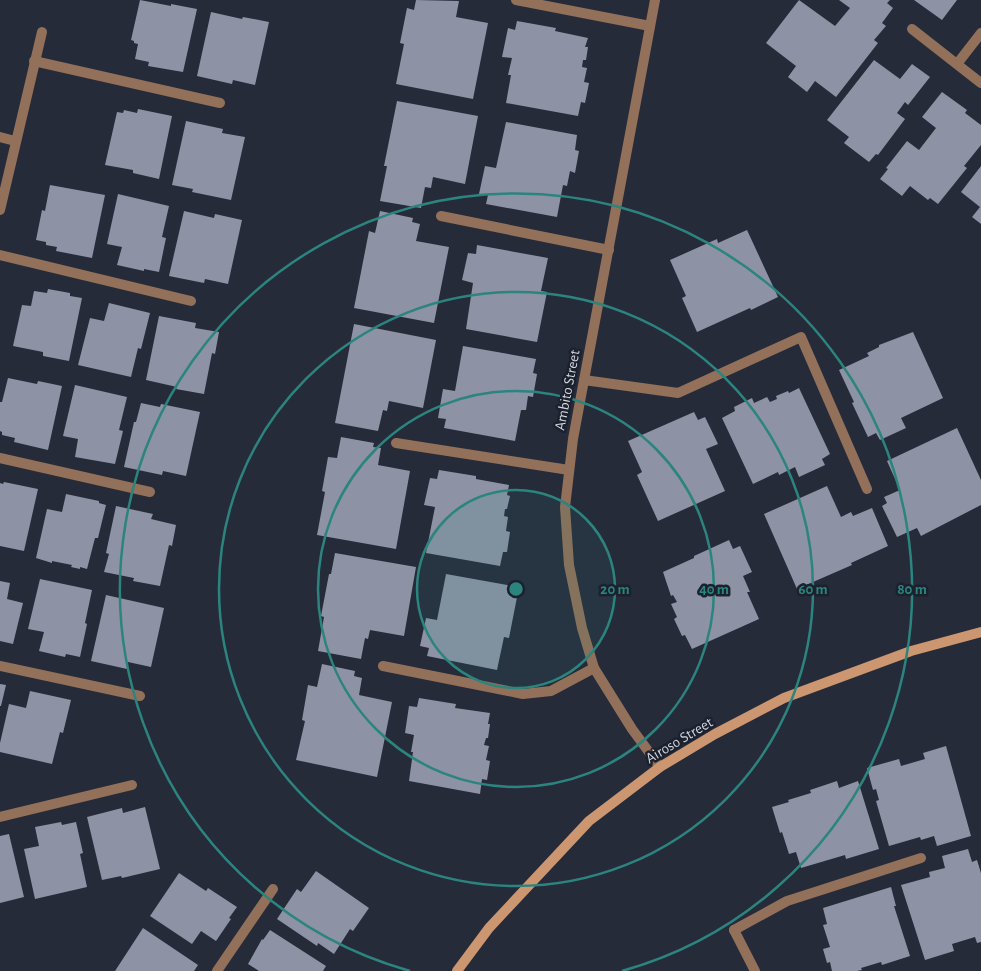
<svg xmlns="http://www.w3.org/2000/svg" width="981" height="971" font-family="'Alegreya Sans',sans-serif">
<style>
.building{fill:#8d93a5}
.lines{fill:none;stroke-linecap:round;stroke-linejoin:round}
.lane{stroke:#927059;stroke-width:10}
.street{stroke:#927059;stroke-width:10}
.secondary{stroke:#cc9671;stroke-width:10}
.ring{fill:none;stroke:#2c847f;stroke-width:2.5}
.labels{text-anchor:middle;stroke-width:5;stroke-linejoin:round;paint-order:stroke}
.street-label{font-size:15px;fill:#d3d6e0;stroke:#1c212e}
.centre{fill:#2c847f;stroke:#1c212e;stroke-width:2.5}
.ring-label{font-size:15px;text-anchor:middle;font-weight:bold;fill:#2c847f;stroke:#1c212e;stroke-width:5;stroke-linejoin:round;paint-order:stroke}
</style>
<rect width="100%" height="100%" fill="#262b39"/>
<path class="building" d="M 140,0 L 171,6 L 171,4 L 197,9 L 183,72 L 148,66 L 149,62 L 135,59 L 138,44 L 134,43 L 134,41 L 131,40 Z
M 416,0 L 459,1 L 456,17 L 488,23 L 473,99 L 396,84 L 404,44 L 400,43 L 407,8 L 414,10 Z
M 799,0 L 835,26 L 850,8 L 839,0 L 890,0 L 887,3 L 893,8 L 882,23 L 886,26 L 874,40 L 878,43 L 836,97 L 815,81 L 807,92 L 788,77 L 796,66 L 766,43 Z
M 914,0 L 957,0 L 942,20 Z
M 211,12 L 242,19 L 243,17 L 269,22 L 255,85 L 233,80 L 232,84 L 197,76 Z
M 517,21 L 556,28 L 555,31 L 588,38 L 585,47 L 588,47 L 586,60 L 583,60 L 582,67 L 587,68 L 584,82 L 589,83 L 585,103 L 581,102 L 578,116 L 506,103 L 511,75 L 508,75 L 512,58 L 502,57 L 508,28 L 515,30 Z
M 874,60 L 900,79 L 912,64 L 930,77 L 908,105 L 905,102 L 897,113 L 905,119 L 878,155 L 876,154 L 869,162 L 844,143 L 849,137 L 827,120 Z
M 942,92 L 967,110 L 965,113 L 981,125 L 981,145 L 964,166 L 967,168 L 938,204 L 930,198 L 928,200 L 910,186 L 902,196 L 880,179 L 888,169 L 886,168 L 907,141 L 919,150 L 936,128 L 922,117 Z
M 397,101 L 478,116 L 465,184 L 433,177 L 431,188 L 425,187 L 421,208 L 380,201 L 387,166 L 384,166 Z
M 138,109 L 172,116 L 159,179 L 133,173 L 133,170 L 105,165 L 117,112 L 123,113 L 124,110 L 137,113 Z
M 186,121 L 223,129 L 222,133 L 245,137 L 231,200 L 192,192 L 193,189 L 172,185 Z
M 506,122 L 577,135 L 575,150 L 579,151 L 575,173 L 570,171 L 567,186 L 563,185 L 557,217 L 486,204 L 488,195 L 479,194 L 485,166 L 496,168 Z
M 981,166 L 981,224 L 972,217 L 980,207 L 961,192 Z
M 50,185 L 105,195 L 92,258 L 56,251 L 57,247 L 46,245 L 46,242 L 36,240 L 42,210 L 45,211 Z
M 118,194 L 169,206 L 162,237 L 166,238 L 159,272 L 144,269 L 144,271 L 117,265 L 122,247 L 107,244 Z
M 184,211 L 214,218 L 215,214 L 242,220 L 228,284 L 205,279 L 204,283 L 169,276 Z
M 380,211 L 413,218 L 412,222 L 420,224 L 416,241 L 449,247 L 434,323 L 354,308 L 369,231 L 375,233 Z
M 747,230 L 778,297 L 751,310 L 750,308 L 697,332 L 682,298 L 686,296 L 670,260 L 717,239 L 718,243 Z
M 477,245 L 548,258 L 541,291 L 547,292 L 537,342 L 466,329 L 473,283 L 462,280 L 468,253 L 476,254 Z
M 48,289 L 70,293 L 70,296 L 82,298 L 69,361 L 43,356 L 43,352 L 13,346 L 22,305 L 31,306 L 34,291 L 47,293 Z
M 109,303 L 150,313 L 141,349 L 138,348 L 131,377 L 78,365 L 90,318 L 104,321 Z
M 159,316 L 196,323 L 195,328 L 219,332 L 215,354 L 212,353 L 204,394 L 176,389 L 177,387 L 146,380 Z
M 354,324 L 436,340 L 423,408 L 389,401 L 387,411 L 383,410 L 378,431 L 335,423 Z
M 913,332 L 943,398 L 901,418 L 906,428 L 880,440 L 876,433 L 868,437 L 852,403 L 854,402 L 839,370 L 869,356 L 867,353 L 879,347 L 879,345 Z
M 463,346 L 536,359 L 533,373 L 537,374 L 533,397 L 528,396 L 526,410 L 521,410 L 515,441 L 444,428 L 446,419 L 438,418 L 443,389 L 455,391 Z
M 8,378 L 37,384 L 38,381 L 62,386 L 48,450 L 14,442 L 15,438 L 2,435 L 2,432 L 0,431 L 0,402 L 2,402 Z
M 75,385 L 127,397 L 119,430 L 123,431 L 115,464 L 75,457 L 78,439 L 63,436 Z
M 799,388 L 830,454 L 822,459 L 825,465 L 799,477 L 795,467 L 779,475 L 778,472 L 753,484 L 722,418 L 735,411 L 734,407 L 752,398 L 754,403 L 767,397 L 770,402 L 777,399 L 776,396 L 788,391 L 789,393 Z
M 141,403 L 160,407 L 161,404 L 200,412 L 186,476 L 163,471 L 162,475 L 124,467 L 134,422 L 136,422 Z
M 694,412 L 698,420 L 705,417 L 718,444 L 706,449 L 725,491 L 658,521 L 637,475 L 642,472 L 628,441 Z
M 957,428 L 981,480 L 981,505 L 921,536 L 917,528 L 897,537 L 882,506 L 887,503 L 884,497 L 900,490 L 887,461 Z
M 341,437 L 374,443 L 373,447 L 381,448 L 378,465 L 410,471 L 396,549 L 317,535 L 325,492 L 322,491 L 328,457 L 337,458 Z
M 439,470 L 476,476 L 476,479 L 509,485 L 507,495 L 510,496 L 507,509 L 505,509 L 504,516 L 508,517 L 506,531 L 510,532 L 507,552 L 503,552 L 500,566 L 426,553 L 435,507 L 424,505 L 430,478 L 437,479 Z
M 4,482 L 38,489 L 24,551 L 0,546 L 0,483 L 3,484 Z
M 827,486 L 841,517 L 851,512 L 853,516 L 872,508 L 888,546 L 851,563 L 852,565 L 797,589 L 764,514 Z
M 66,494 L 99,501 L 99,503 L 106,505 L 98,538 L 95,538 L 87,569 L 80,567 L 80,569 L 71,567 L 72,565 L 52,561 L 52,563 L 36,558 L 47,509 L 62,512 Z
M 116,506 L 153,514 L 151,519 L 176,525 L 172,546 L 169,545 L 160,586 L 133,581 L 134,578 L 104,572 L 109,554 L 106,553 Z
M 729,540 L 733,549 L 740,546 L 752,572 L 743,576 L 750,592 L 747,592 L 759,619 L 692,649 L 685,635 L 682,636 L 674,619 L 677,617 L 671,604 L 677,602 L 673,595 L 671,596 L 663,572 L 694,558 L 694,556 Z
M 335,553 L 416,567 L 404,636 L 370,630 L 368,639 L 365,638 L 361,659 L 318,651 L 324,617 L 321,616 L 329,574 L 331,574 Z
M 446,574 L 519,587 L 509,638 L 504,637 L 497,670 L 427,656 L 429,648 L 420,646 L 426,618 L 437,620 Z
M 40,579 L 92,590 L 85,623 L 87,624 L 80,657 L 66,654 L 65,657 L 39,651 L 44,632 L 28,629 Z
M 0,581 L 10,583 L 7,599 L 23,603 L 13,644 L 0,641 Z
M 106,595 L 164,608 L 151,667 L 128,662 L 127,669 L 91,661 Z
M 322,664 L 355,671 L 354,676 L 362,678 L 359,695 L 392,702 L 377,777 L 296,760 L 305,721 L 302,720 L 308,685 L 317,687 Z
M 0,684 L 6,685 L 1,706 L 0,706 Z
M 30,691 L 71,700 L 63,733 L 60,732 L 52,764 L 0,752 L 0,743 L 9,704 L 26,708 Z
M 419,698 L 456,704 L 455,708 L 490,713 L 488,724 L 490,724 L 488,738 L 486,738 L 484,745 L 489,746 L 486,760 L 490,761 L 487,780 L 482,779 L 480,794 L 409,781 L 413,752 L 411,752 L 414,735 L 405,733 L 409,706 L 417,707 Z
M 946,746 L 971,836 L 937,846 L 934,836 L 921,840 L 920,837 L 889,846 L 876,801 L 879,800 L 876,789 L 873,790 L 867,768 L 899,759 L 901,766 L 925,759 L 923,753 Z
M 837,781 L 839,788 L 858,781 L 879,849 L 846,859 L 845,855 L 801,868 L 796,852 L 789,854 L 782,832 L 780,833 L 772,807 L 789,802 L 788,800 L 811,793 L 810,790 Z
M 145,807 L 160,869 L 122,878 L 121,876 L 102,880 L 87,817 L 122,808 L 123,813 Z
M 61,822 L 62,825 L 76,822 L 83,853 L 80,854 L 87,887 L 35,899 L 24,849 L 39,846 L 35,827 Z
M 9,834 L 24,897 L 0,903 L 0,836 Z
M 968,849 L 972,862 L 977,860 L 981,873 L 981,942 L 977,943 L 975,937 L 952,944 L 954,951 L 925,960 L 901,885 L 930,877 L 929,872 L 945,868 L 942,856 Z
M 316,871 L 369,908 L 353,931 L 350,929 L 334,954 L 318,943 L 317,946 L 277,919 L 297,889 L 301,892 Z
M 179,873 L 206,891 L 208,888 L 237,907 L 229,918 L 231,919 L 216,941 L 201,931 L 192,944 L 150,916 Z
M 891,887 L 896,906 L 894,906 L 910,956 L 882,965 L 881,962 L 861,968 L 862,970 L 857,971 L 832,971 L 830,962 L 827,963 L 823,949 L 830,947 L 823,925 L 827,924 L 823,908 Z
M 143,928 L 198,965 L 194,971 L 115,971 Z
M 270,930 L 326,966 L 323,971 L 259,971 L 248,964 L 262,939 L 263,940 Z"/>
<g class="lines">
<path class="lane" d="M 516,0 L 650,26
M 34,61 L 220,103
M 0,137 L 15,141
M 441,216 L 609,250
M 0,255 L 191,301
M 584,380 L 678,393 L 801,337 L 867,489
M 396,443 L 569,470
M 0,458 L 150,492
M 0,666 L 140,696
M 383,666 L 523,694 L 551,691 L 594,668
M 0,817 L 132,785
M 734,930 L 787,901 L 921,858
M 217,971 L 273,889"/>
<path class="street" d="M 655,0 L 573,439 L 565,507 L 569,565 L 582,628 L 594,668 L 632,729 L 660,767
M 912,29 L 981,83
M 957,64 L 981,33
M 0,210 L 42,32
M 734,930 L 755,971"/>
<path class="secondary" d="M 457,971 L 489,928 L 589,821 L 660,767 L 715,734 L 784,698 L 911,651 L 981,632"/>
</g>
<circle cx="516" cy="589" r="99" fill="#2c847f" fill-opacity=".12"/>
<g class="ring">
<circle cx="516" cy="589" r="99"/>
<circle cx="516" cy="589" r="198"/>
<circle cx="516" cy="589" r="297"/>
<path d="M410 971A396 396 0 1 1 622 971"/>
</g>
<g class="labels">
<g class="street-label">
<text transform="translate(567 390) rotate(-79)" y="5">Ambito Street</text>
<text transform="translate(679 740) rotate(-31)" y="5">Airoso Street</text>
</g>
</g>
<circle cx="516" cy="589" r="8" class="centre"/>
<g class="ring-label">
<text x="615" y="594">20 m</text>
<text x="714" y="594">40 m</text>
<text x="813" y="594">60 m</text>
<text x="912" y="594">80 m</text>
</g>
</svg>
